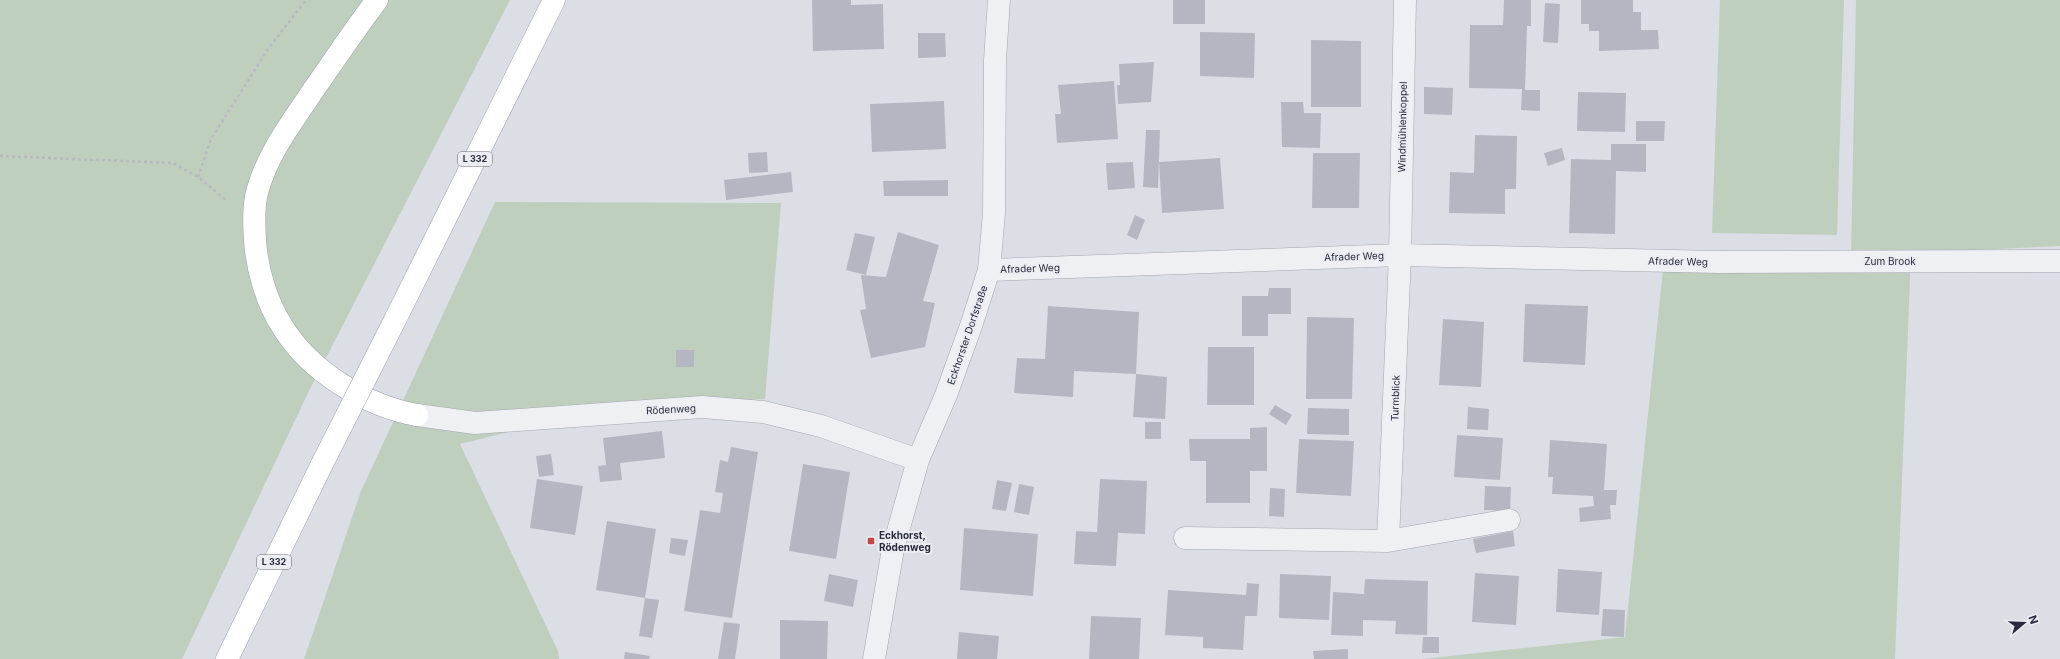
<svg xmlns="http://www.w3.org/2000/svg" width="2060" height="659" font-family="Inter,sans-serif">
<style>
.green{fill:#bfcfbe}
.building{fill:#b4b7c2}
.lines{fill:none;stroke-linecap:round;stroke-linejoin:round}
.minor-casing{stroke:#a2a5af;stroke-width:23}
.major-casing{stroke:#9ca1b1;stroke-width:23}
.path{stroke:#b7b9c0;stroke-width:2.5;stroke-dasharray:3 3;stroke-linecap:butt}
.minor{stroke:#eff0f4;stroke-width:22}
.major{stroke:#fff;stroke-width:22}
.major-bridge-casing{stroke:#9ca1b1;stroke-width:23;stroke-linecap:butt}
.major-bridge{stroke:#fff;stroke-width:22}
.poi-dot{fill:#c64745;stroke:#ebedf3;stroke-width:1.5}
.labels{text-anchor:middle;stroke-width:4;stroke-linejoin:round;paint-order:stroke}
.shield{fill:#ebedf3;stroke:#626572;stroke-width:1}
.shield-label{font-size:9px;font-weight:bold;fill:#272b3b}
.street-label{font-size:10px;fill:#272b3b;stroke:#ebedf3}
.poi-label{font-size:10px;font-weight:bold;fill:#272b3b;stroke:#ebedf3;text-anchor:start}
</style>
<rect width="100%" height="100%" fill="#dcdee6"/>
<path class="green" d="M 0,0 L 510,0 L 308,393 L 182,659 L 0,659 Z
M 1720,0 L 1844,0 L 1837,235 L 1712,233 Z
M 1856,0 L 2060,0 L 2060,246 L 1911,253 L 1895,659 L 1422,659 L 1625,637 L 1663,269 L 1851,257 Z
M 495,202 L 781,203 L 765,399 L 615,406 L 460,444 L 558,651 L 559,659 L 304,659 L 361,491 Z"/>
<path class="building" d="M 812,0 L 851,0 L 851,5 L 883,4 L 884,49 L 813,51 Z
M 1173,0 L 1205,0 L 1205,24 L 1173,24 Z
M 1504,0 L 1531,0 L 1531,26 L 1527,26 L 1525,90 L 1540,90 L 1540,111 L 1521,110 L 1522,89 L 1469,88 L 1470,25 L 1503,25 Z
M 1581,0 L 1633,0 L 1633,12 L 1641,12 L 1641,30 L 1658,30 L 1659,49 L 1599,51 L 1599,31 L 1589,31 L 1589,24 L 1581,24 Z
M 1545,3 L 1560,4 L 1558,43 L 1543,42 Z
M 1200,32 L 1255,33 L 1254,78 L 1200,76 Z
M 918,33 L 945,33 L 946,57 L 918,58 Z
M 1311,40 L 1361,41 L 1361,107 L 1311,107 Z
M 1154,62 L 1151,102 L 1118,104 L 1117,85 L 1120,85 L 1119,64 Z
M 1114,81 L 1118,139 L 1057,143 L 1055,114 L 1061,114 L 1058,85 Z
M 1424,87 L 1453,88 L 1452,115 L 1424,114 Z
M 1578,92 L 1626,93 L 1625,132 L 1577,131 Z
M 944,101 L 946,149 L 872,152 L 870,104 Z
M 1281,102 L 1303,102 L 1304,113 L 1321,113 L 1320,148 L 1282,147 Z
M 1636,121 L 1665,121 L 1664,141 L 1636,141 Z
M 1146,130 L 1160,130 L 1158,188 L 1143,187 Z
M 1475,135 L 1517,136 L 1516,189 L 1505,189 L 1505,214 L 1449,213 L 1450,172 L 1474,173 Z
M 1611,144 L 1646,144 L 1646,172 L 1616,171 L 1615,234 L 1569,233 L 1571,159 L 1611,160 Z
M 1562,148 L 1565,160 L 1548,166 L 1544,153 Z
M 767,152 L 768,172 L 749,173 L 748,153 Z
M 1313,153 L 1360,153 L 1359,208 L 1312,208 Z
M 1220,158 L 1224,209 L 1162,213 L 1159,162 Z
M 1133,162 L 1135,188 L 1108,190 L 1106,163 Z
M 791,172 L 793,192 L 726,200 L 724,180 Z
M 948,180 L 948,196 L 884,196 L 883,181 Z
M 1135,215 L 1145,220 L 1137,240 L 1127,235 Z
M 898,232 L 939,245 L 923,301 L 935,303 L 925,347 L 871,358 L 860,310 L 866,309 L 861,275 L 886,277 Z
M 855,233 L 875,237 L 866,275 L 846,270 Z
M 1269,288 L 1291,288 L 1291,314 L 1268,314 L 1268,336 L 1242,336 L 1242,296 L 1268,296 Z
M 1525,304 L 1588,306 L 1585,365 L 1523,362 Z
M 1048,306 L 1139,312 L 1136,374 L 1074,371 L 1073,397 L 1014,393 L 1017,358 L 1045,359 Z
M 1307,317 L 1354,318 L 1352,399 L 1306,399 Z
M 1443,319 L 1484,322 L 1481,387 L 1439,385 Z
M 1208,347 L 1254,347 L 1254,405 L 1207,405 Z
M 676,350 L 694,350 L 694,367 L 676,367 Z
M 1136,374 L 1167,377 L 1165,419 L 1133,417 Z
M 1275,405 L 1292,415 L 1286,425 L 1269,414 Z
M 1468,407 L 1489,409 L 1488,430 L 1467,429 Z
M 1308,408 L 1349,409 L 1349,435 L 1307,434 Z
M 1145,422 L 1161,422 L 1161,439 L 1145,439 Z
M 1267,427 L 1267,471 L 1250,471 L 1250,503 L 1206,503 L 1206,461 L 1190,461 L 1189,439 L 1250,439 L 1250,428 Z
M 662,431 L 665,458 L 620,463 L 622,480 L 600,482 L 598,466 L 606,465 L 603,438 Z
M 1457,435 L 1503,438 L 1500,480 L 1454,477 Z
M 1299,439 L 1354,441 L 1351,496 L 1296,493 Z
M 1550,440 L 1607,444 L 1604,490 L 1617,490 L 1616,505 L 1610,505 L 1611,519 L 1580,522 L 1579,508 L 1594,506 L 1593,496 L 1552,494 L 1553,477 L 1548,477 Z
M 731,447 L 758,452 L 732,618 L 684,611 L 700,510 L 720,513 L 723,493 L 715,492 L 720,460 L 728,462 Z
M 551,454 L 554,475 L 539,477 L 536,456 Z
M 803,464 L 850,472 L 836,559 L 789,551 Z
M 537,479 L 583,486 L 575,535 L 530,528 Z
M 1100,479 L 1147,481 L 1145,534 L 1118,533 L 1116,566 L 1074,564 L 1076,531 L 1097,532 Z
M 997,480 L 1012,483 L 1006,511 L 992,509 Z
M 1019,484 L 1034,487 L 1029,515 L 1014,512 Z
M 1485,486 L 1511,487 L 1510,511 L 1484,510 Z
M 1270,488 L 1285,489 L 1284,517 L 1269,516 Z
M 607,521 L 656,529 L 645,598 L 596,590 Z
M 964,528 L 1038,534 L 1033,596 L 960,590 Z
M 1513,531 L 1515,546 L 1476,553 L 1473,539 Z
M 671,538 L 688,540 L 685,556 L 669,553 Z
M 1558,569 L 1602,572 L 1599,615 L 1556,612 Z
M 1475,573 L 1519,576 L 1516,625 L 1472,622 Z
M 829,574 L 858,580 L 853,607 L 824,601 Z
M 1280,574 L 1331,576 L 1329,620 L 1279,618 Z
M 1365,579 L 1428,581 L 1427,635 L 1395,634 L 1396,621 L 1363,620 L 1363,636 L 1331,635 L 1333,592 L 1364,594 Z
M 1247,583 L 1259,584 L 1257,616 L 1245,616 L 1243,650 L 1203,648 L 1203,637 L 1165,635 L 1168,590 L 1246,595 Z
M 645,598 L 659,600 L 652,638 L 639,636 Z
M 1603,609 L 1625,610 L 1624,637 L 1601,636 Z
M 1091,616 L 1141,618 L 1139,659 L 1089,659 Z
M 780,620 L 828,621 L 827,659 L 780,659 Z
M 724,622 L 740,624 L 735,659 L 718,659 Z
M 959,632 L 999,636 L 997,659 L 957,659 Z
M 1423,637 L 1439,637 L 1439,653 L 1422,653 Z
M 1348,649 L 1348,659 L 1314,659 L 1313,651 Z
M 625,652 L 650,656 L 649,659 L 624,659 Z"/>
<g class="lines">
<defs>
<path id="minor" d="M 989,270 L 1400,255 L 1719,262 L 2060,261
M 417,415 L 475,423 L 702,407 L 763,412 L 821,426 L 918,460
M 1185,538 L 1388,541 L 1509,520
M 1388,541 L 1400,255 L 1405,0
M 874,659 L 893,549 L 918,460 L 946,395 L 971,326 L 989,270 L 994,213 L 995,60 L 999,0"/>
<path id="major" d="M 377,0 C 355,29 335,59 314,89 C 293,121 269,151 258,189 C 253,204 254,224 255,240 C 257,269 266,301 282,326 C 309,371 366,406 417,415
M 396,318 L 554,0
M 227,659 L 322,464"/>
</defs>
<use href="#minor" class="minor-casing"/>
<use href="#major" class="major-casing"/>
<path class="path" d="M 0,156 L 173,163 L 198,177 L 227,201
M 198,177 L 211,139 L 268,49 L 306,0"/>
<use href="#minor" class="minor"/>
<use href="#major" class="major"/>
<defs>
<path id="major-bridge" d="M 322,464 L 396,318"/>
</defs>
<use href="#major-bridge" class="major-bridge-casing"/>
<use href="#major-bridge" class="major-bridge"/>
</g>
<rect class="poi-dot" x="867" y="537" width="8" height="8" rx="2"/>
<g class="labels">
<g class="shield">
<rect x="458" y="152" width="34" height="14" rx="3"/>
<rect x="257" y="555" width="34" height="14" rx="3"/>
</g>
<g class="shield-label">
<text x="475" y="162">L 332</text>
<text x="274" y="565">L 332</text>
</g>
<g class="street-label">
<text transform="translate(1402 127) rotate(-89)" y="4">Windmühlenkoppel</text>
<text transform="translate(1354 256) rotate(-2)" y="4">Afrader Weg</text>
<text transform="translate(1678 261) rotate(1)" y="4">Afrader Weg</text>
<text x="1890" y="265">Zum Brook</text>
<text transform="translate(1030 268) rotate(-2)" y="4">Afrader Weg</text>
<text transform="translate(967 335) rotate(-71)" y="4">Eckhorster Dorfstraße</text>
<text transform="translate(1395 398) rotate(-88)" y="4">Turmblick</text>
<text transform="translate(671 409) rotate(-3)" y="4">Rödenweg</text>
</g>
<g class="poi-label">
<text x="879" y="539">Eckhorst,<tspan x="879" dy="12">Rödenweg</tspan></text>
</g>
</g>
<g transform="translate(2024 623) rotate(71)" stroke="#ebedf3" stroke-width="3" paint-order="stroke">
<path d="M0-3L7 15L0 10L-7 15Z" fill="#272b3b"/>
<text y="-6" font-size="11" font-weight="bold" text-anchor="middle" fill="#272b3b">N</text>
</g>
</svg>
